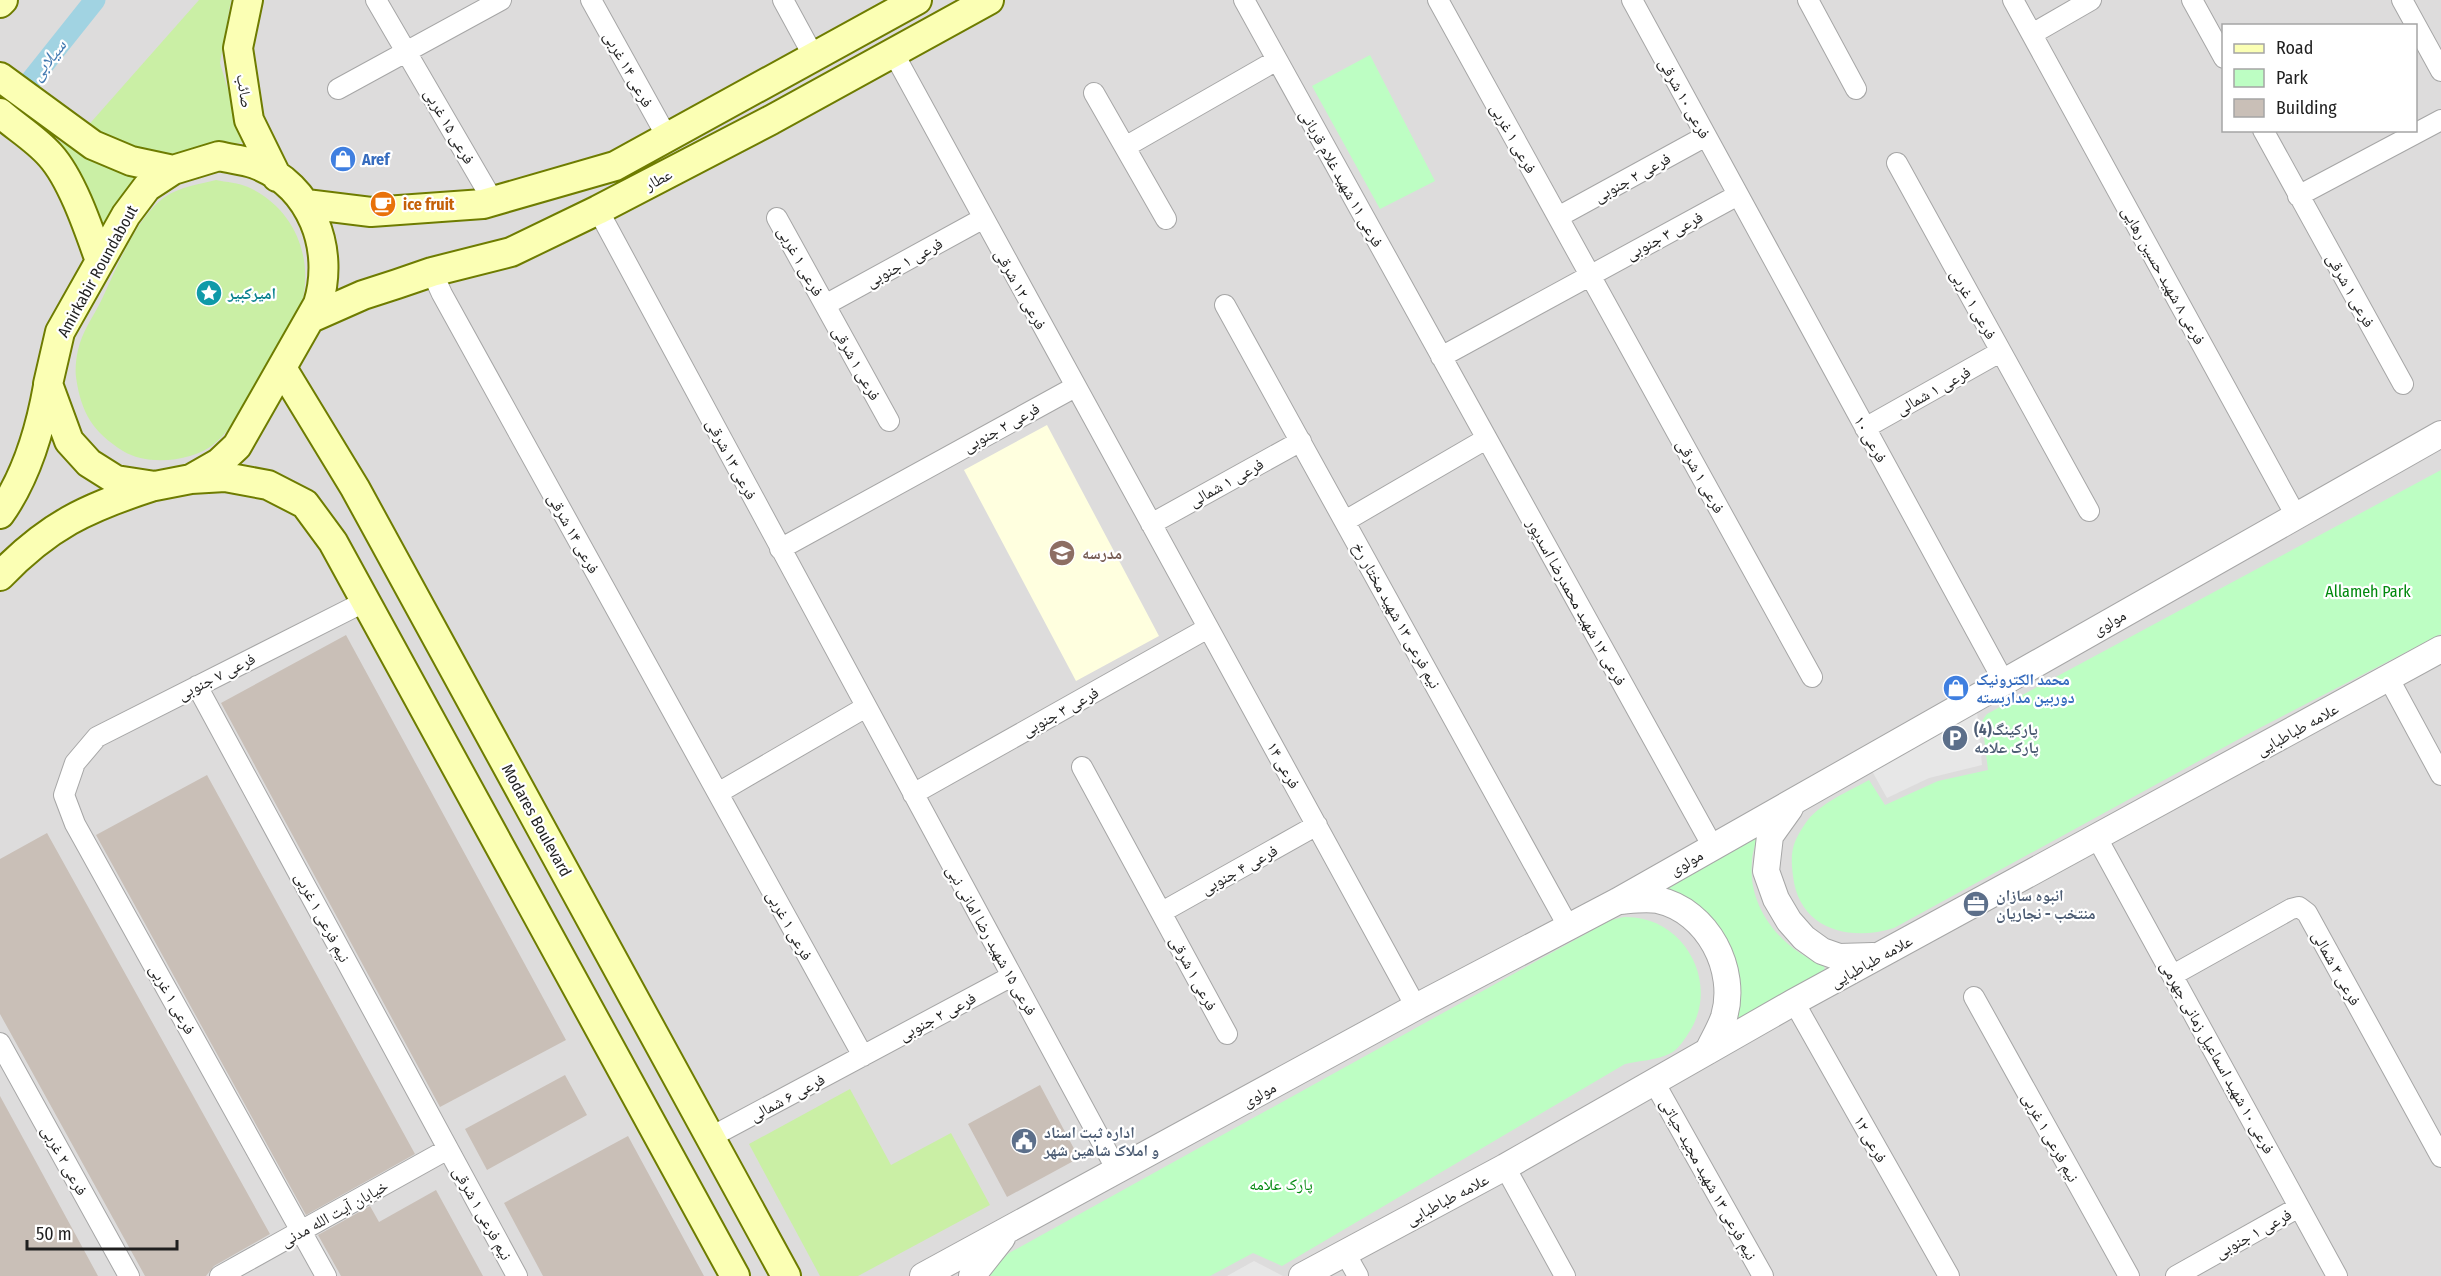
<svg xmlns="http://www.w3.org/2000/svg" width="2441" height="1276" font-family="'Fira Sans Condensed','Noto Naskh Arabic',sans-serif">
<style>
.residential{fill:#dddcdc;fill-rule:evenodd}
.education{fill:#ffffdf}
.grass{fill:#caefa5}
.park{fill:#bdfec3}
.parking{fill:#e7e7e7}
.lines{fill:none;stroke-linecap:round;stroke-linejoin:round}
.canal{stroke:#a1d3e2;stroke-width:21}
.building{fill:#c9bfb7}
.minor-casing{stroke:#a6a6a6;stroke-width:22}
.tertiary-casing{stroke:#a6a6a6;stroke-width:28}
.secondary-casing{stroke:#6e7c00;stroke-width:32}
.minor{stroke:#fff;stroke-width:20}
.tertiary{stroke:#fff;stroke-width:26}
.secondary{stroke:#fbffb4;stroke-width:28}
.labels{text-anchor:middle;stroke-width:4.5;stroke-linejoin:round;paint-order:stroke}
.street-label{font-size:16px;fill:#1f1f1f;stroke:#fff}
.shop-label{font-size:16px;font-weight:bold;fill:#366cbe;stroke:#fff;text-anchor:start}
.food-label{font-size:16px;font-weight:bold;fill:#c56008;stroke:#fff;text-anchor:start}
.culture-label{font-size:16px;font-weight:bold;fill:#0d838f;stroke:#fff;text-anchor:start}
.education-label{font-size:16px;font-weight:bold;fill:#785e54;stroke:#fff;text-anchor:start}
.park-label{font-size:16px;fill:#01890d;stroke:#fff}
.service-label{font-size:16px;font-weight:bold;fill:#4e5e75;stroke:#fff;text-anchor:start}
.water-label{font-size:18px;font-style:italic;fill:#4078b0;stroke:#fff}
</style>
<rect width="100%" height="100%" fill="#f1ede4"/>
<path class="residential" d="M 0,0 L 2441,0 L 2441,1276 L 0,1276 ZM 2224,26 L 2416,26 L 2416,130 L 2224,130 Z"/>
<path class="education" d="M 1047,425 L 1159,636 L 1076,681 L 964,470 Z"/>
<path class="grass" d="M 199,0 L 231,0 L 220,63 L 244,142 L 153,159 L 85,129 Z
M 51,137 L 97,160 L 138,177 L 100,233 Z
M 216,180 C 226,182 239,183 248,187 C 294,208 315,258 301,306 C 287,331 272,356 257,381 C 245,402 234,428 214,444 C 192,462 147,466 123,451 C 93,432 81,413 76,377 C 75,370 76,358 78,350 C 82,332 93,317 101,301 C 116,270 136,217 165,197 C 179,187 200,184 216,180 Z
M 850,1089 L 891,1165 L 951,1133 L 990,1205 L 858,1276 L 820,1276 L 749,1144 Z"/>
<path class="park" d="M 1370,55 L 1435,181 L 1380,209 L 1312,86 Z
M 2441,470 L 2441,634 L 2250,733 L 1894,928 C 1849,942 1799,929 1793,876 C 1790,853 1792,843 1805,824 C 1819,803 1848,792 1869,780 L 1885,805 L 1938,781 L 1988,770 L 1982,721 L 1987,714 Z
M 1752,836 L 1757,838 C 1755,846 1752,854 1752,861 C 1747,908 1782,950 1824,965 L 1825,972 L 1739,1020 L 1734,1017 L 1736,997 L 1663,890 Z
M 1624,917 C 1684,915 1722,984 1688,1034 C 1684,1040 1677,1051 1669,1054 C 1657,1060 1638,1061 1625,1064 L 1282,1266 L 1253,1253 L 1210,1276 L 985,1276 L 1009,1253 L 1611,920 Z"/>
<path class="parking" d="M 1977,711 L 1982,765 L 1929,778 L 1887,798 L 1872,771 Z
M 1254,1261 L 1283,1276 L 1227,1276 Z"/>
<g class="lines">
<path class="canal" d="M 13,103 L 95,0"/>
</g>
<path class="building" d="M 346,635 L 566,1040 L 440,1107 L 221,703 Z
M 207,775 L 415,1154 L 306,1215 L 96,835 Z
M 47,833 L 270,1234 L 214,1266 L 206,1276 L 145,1276 L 0,1014 L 0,859 Z
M 565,1075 L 587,1115 L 487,1170 L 465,1129 Z
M 1040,1085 L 1079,1158 L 1007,1197 L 968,1124 Z
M 0,1096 L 35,1160 L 98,1276 L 0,1276 Z
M 628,1136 L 704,1276 L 543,1276 L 504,1203 Z
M 436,1190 L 483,1276 L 341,1276 L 318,1235 L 370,1206 L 379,1222 Z"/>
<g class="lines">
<defs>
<path id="minor" d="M 376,0 L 493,201
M 591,0 L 667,137
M 783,0 L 814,57
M 1244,0 L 1713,847
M 1438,0 L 1812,677
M 1632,0 L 2004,682
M 1808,0 L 1856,89
M 2013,0 L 2296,516
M 2192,0 L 2224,58
M 2402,0 L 2441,71
M 2032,34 L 2091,0
M 894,54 L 1416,1007
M 338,89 L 501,0
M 1094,93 L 1166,219
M 2263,130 L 2403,384
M 1125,147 L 1277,60
M 1897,163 L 2089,511
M 2298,196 L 2441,120
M 598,210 L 1118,1172
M 1558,217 L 1706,136
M 777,218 L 889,421
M 432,272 L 442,294 L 863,1056
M 825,305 L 982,219
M 1225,305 L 1568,926
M 1441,357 L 1738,195
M 1865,428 L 2000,352
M 1345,521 L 1486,439
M 1151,524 L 1301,441
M 780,549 L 1075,387
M 2389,679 L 2441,775
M 197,686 L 517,1276
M 1082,767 L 1227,1034
M 718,793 L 866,707
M 913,794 L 1208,628
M 2097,838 L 2337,1276
M 1162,912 L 1317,825
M 2173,975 L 2291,909 L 2299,907 L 2307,913 L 2441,1157
M 1974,997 L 2129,1276
M 1794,1002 L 1949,1276
M 0,1043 L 129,1276
M 1654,1082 L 1763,1276
M 711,1137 L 1012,976
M 1505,1167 L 1565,1276
M 1345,1253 L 1358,1276
M 220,1276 L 448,1149
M 326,1276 L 75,824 L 64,795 L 75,763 L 97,737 L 366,601
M 2176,1276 L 2299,1207"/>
<path id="tertiary" d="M 1790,808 L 1770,836 L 1766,871 L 1776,899 L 1789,921 L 1804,938 L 1822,951 L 1839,957 L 1873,956
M 1620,901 C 1632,900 1645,898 1658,900 C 1708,911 1738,970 1724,1017 C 1720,1029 1713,1040 1708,1051
M 923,1276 L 1416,1007 L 1618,901 L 2441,434
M 972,1276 L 1002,1238
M 1302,1276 L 1505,1167 L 1794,1002 L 2441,649"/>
<path id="secondary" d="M 248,0 L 238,48 L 249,120 L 277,177
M 0,3 L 3,0
M 0,77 L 93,145 L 131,161 L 173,170
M 0,113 C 16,127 36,139 50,155 C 72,179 89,230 100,261
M 219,156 C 231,159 244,160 255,164 C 312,186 335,249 318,304 L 237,446 L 219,463 L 191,479 L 155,486 L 116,480 L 89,463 L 69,441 L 48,384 L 60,332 L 126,215 L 147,187 L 173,170 Z
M 306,204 L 371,212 L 483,204 L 615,166 L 917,0
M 311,318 L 363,295 L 397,284 L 432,272 L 511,252 L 598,210 L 771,120 L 989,0
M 282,368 L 355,488 L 786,1276
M 191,479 L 225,477 L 268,485 L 305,504 L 333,542 L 735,1276
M 0,514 C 27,476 40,431 48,386
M 0,576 C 48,526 86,508 151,487"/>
</defs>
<use href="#minor" class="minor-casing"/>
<use href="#tertiary" class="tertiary-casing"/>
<use href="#secondary" class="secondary-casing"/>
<use href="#minor" class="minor"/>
<use href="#tertiary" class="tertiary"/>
<use href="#secondary" class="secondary"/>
</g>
<defs>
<symbol id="shop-disc" viewBox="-11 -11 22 22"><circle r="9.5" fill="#3f7fe0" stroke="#fff"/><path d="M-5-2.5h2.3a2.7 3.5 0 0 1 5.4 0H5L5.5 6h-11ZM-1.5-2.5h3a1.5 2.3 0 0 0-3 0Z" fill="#fff"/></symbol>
<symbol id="cafe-disc" viewBox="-11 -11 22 22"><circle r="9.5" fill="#e8710a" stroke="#fff"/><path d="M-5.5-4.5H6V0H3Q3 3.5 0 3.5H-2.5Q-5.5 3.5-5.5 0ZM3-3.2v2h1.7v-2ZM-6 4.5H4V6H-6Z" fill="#fff"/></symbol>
<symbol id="sight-disc" viewBox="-11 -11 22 22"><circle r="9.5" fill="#0f9aa8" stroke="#fff"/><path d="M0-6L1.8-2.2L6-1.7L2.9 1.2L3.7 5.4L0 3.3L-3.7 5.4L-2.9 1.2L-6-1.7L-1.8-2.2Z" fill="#fff"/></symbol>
<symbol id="school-disc" viewBox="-11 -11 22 22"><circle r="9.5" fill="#8d6e63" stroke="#fff"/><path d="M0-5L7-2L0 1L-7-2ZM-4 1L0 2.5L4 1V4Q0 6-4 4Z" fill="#fff"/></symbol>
<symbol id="parking-disc" viewBox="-11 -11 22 22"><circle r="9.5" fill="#5c6f8a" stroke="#fff"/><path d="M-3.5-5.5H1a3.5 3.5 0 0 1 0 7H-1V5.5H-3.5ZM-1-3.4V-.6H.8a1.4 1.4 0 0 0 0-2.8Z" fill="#fff"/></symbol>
<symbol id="office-disc" viewBox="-11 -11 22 22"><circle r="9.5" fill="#5c6f8a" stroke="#fff"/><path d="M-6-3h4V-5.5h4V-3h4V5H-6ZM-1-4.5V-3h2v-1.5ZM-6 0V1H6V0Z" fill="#fff"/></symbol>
<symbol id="civic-disc" viewBox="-11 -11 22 22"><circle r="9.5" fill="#5c6f8a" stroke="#fff"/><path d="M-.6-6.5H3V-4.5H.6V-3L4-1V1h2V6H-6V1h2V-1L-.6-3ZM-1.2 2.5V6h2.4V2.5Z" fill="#fff"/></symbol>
</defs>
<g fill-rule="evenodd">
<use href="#shop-disc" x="328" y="144" width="30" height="30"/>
<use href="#cafe-disc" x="368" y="189" width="30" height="30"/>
<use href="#sight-disc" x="194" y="278" width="30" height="30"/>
<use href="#school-disc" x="1047" y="538" width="30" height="30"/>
<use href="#shop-disc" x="1941" y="673" width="30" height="30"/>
<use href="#parking-disc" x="1940" y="723" width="30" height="30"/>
<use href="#office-disc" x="1961" y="889" width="30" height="30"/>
<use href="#civic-disc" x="1009" y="1126" width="30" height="30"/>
</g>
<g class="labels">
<g class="street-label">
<text transform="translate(629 69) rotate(61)" y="6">فرعی ۱۴ غربی</text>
<text transform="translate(245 91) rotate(81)" y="6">صائب</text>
<text transform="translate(1685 98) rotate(61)" y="6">فرعی ۱۰ شرقی</text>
<text transform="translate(450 126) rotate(60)" y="6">فرعی ۱۵ غربی</text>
<text transform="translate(1514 138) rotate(61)" y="6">فرعی ۱ غربی</text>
<text transform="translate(1632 177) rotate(-29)" y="6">فرعی ۲ جنوبی</text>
<text transform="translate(1342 178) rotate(61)" y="6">فرعی ۱۱ شهید غلام قربانی</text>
<text transform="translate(658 179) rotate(-28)" y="6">عطار</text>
<text transform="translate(1664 235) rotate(-28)" y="6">فرعی ۳ جنوبی</text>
<text transform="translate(801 261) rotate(61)" y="6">فرعی ۱ غربی</text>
<text transform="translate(904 262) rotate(-29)" y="6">فرعی ۱ جنوبی</text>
<text transform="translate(97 271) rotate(-61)" y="6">Amirkabir Roundabout</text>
<text transform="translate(2164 275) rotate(61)" y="6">فرعی ۸ شهید حسین رهایی</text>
<text transform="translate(1021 289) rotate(61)" y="6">فرعی ۱۲ شرقی</text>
<text transform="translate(2351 290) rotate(61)" y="6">فرعی ۱ شرقی</text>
<text transform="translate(1974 304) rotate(61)" y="6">فرعی ۱ غربی</text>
<text transform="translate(857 363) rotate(61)" y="6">فرعی ۱ شرقی</text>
<text transform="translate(1933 390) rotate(-29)" y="6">فرعی ۱ شمالی</text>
<text transform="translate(1001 427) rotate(-29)" y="6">فرعی ۲ جنوبی</text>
<text transform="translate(1871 439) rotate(61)" y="6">فرعی ۱۰</text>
<text transform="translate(732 459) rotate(62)" y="6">فرعی ۱۳ شرقی</text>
<text transform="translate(1701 476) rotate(61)" y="6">فرعی ۱ شرقی</text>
<text transform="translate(1226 482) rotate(-29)" y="6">فرعی ۱ شمالی</text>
<text transform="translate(574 533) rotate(61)" y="6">فرعی ۱۴ شرقی</text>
<text transform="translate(1577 602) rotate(61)" y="6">فرعی ۱۲ شهید محمدرضا اسدپور</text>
<text transform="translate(1397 615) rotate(61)" y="6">نیم فرعی ۱۳ شهید مختار رخ</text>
<text transform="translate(2109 622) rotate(-30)" y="6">مولوی</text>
<text transform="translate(216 676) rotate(-27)" y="6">فرعی ۷ جنوبی</text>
<text transform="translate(1060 711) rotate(-29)" y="6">فرعی ۳ جنوبی</text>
<text transform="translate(2297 729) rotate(-29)" y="6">علامه طباطبایی</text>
<text transform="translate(1284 765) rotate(61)" y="6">فرعی ۱۴</text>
<text transform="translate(537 820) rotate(61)" y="6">Modares Boulevard</text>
<text transform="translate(1686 862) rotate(-30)" y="6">مولوی</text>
<text transform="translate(1239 869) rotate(-29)" y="6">فرعی ۴ جنوبی</text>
<text transform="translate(323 917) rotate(62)" y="6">نیم فرعی ۱ غربی</text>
<text transform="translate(790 925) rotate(61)" y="6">فرعی ۱ غربی</text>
<text transform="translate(992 940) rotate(61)" y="6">فرعی ۱۵ شهید رضا امانی نبی</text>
<text transform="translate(1871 961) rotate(-29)" y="6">علامه طباطبایی</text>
<text transform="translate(2337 968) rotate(61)" y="6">فرعی ۳ شمالی</text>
<text transform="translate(1194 973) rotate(62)" y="6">فرعی ۱ شرقی</text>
<text transform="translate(173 999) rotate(61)" y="6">فرعی ۱ غربی</text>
<text transform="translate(937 1016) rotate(-28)" y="6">فرعی ۲ جنوبی</text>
<text transform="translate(2218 1057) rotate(61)" y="6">فرعی ۱۰ شهید اسماعیل زمانی جهرمی</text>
<text transform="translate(1259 1094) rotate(-29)" y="6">مولوی</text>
<text transform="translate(787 1097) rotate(-28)" y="6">فرعی ۶ شمالی</text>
<text transform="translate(2051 1137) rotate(61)" y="6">نیم فرعی ۱ غربی</text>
<text transform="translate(1871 1139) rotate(61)" y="6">فرعی ۱۲</text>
<text transform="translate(65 1160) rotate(61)" y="6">فرعی ۲ غربی</text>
<text transform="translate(1709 1179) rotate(61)" y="6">نیم فرعی ۱۳ شهید مجید حیاتی</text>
<text transform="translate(1447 1199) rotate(-28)" y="6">علامه طباطبایی</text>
<text transform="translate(334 1213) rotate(-29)" y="6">خیابان آیت الله مدنی</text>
<text transform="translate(483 1213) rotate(61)" y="6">نیم فرعی ۱ شرقی</text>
<text transform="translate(2253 1233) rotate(-29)" y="6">فرعی ۱ جنوبی</text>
</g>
<g class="shop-label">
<text x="362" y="165">Aref</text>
<text x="1976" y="685">محمد الکترونیک<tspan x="1976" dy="18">دوربین مداربسته</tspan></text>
</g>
<g class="food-label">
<text x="403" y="210">ice fruit</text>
</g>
<g class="culture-label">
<text x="228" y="299">امیرکبیر</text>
</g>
<g class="education-label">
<text x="1082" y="559">مدرسه</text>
</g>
<g class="park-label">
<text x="2368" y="597">Allameh Park</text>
<text x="1281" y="1190">پارک علامه</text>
</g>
<g class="service-label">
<text x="1974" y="735">پارکینگ(4)<tspan x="1974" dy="18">پارک علامه</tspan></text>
<text x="1996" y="901">انبوه سازان<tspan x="1996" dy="18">منتخب - نجاریان</tspan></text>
<text x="1044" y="1138">اداره ثبت اسناد<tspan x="1044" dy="18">و املاک شاهین شهر</tspan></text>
</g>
<g class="water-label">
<text transform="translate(48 60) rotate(-52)" y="6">سیلابی</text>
</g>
</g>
<rect x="2222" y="24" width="195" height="108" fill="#ffffff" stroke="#a5a5a5" stroke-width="1.5"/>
<rect x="2234" y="44" width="30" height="9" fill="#fbffb4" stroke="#a5a5a5" stroke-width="1.5"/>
<text x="2276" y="54" font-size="18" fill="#1f1f1f">Road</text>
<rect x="2234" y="69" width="30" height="18" fill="#bdfec3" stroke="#a5a5a5" stroke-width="1.5"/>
<text x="2276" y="84" font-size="18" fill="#1f1f1f">Park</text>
<rect x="2234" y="99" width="30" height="18" fill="#c9bfb7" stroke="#a5a5a5" stroke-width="1.5"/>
<text x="2276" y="114" font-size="18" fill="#1f1f1f">Building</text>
<path d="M27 1240v9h150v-9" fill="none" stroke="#1f1f1f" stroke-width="3"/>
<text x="36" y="1240" font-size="18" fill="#1f1f1f" stroke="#ffffff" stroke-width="4.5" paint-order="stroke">50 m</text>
</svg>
